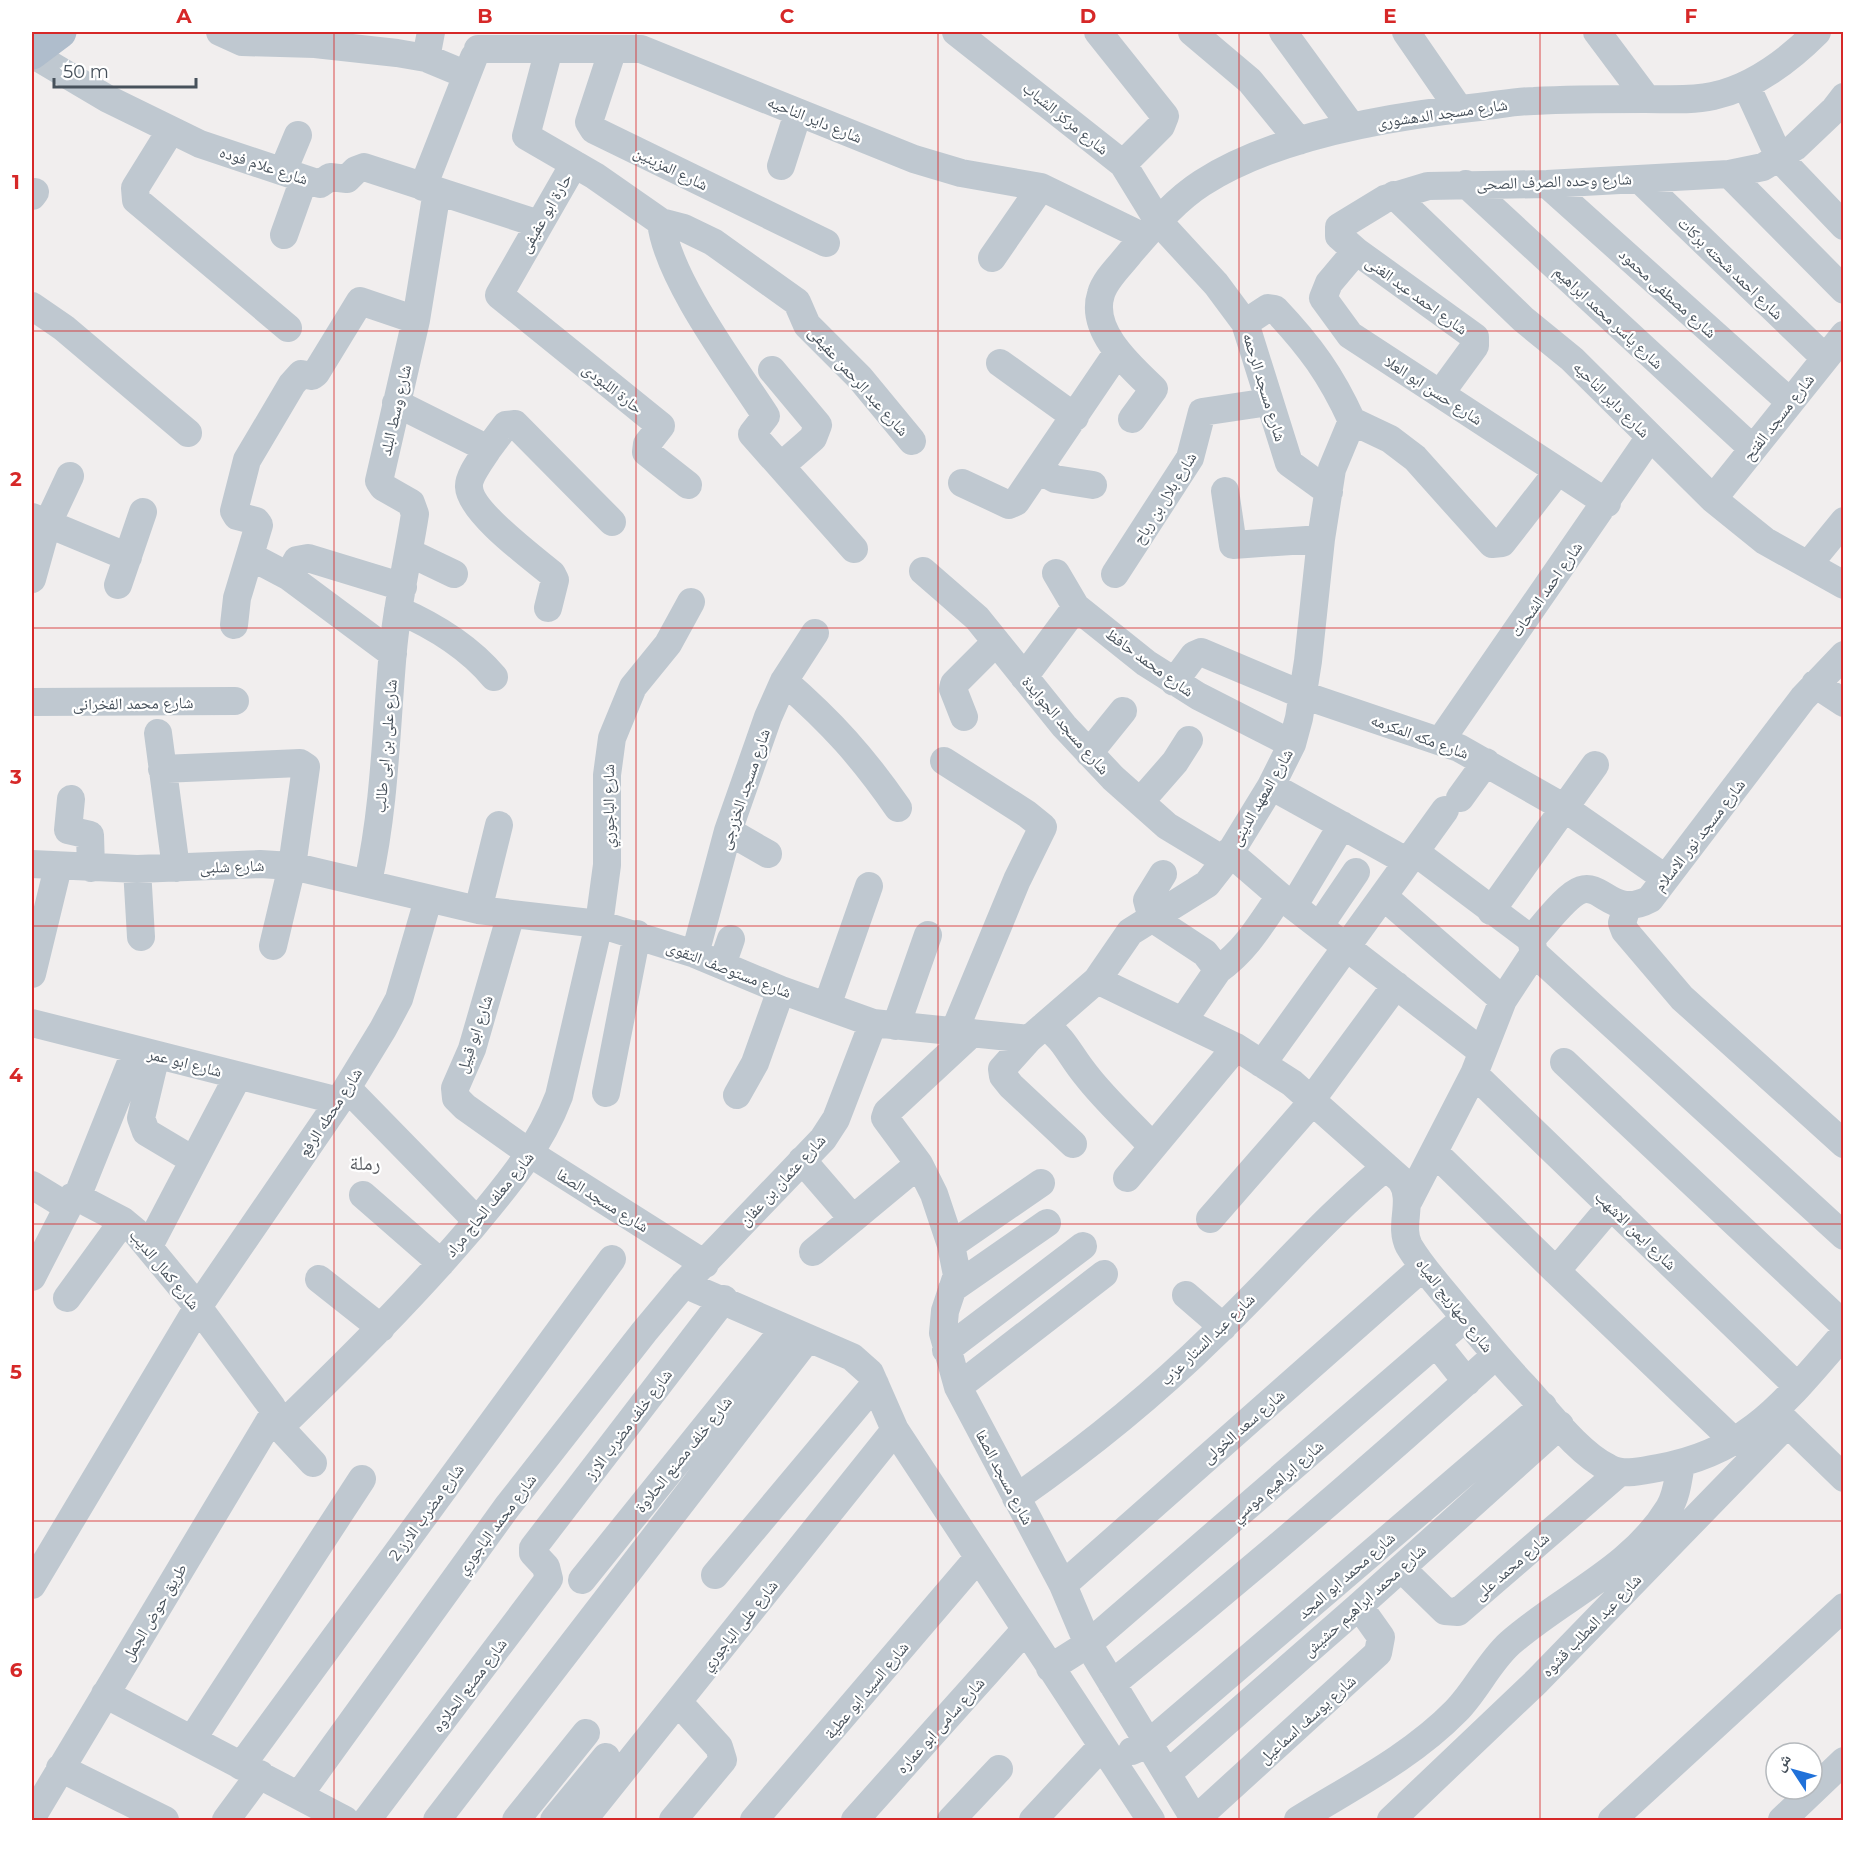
<svg xmlns="http://www.w3.org/2000/svg" width="1875" height="1852" font-family="Montserrat,'Noto Naskh Arabic',sans-serif">
<style>
.lines{fill:none;stroke-linecap:round;stroke-linejoin:round}
.minor{stroke:#bfc8d0;stroke-width:28}
.major{stroke:#afbdcc;stroke-width:33}
.grid{fill:none;stroke:#d62828;stroke-width:1.5;stroke-opacity:0.55}
.labels{text-anchor:middle;stroke-width:4.5;stroke-linejoin:round;paint-order:stroke}
.street-label{font-size:16px;fill:#47515b;stroke:#fff}
.quarter-label{font-size:20px;fill:#5b5e63;stroke:#fff}
.neatline{fill:none;stroke:#d62828;stroke-width:2}
.grid-label{font-size:20px;text-anchor:middle;font-weight:bold;fill:#d62828}
</style>
<rect width="100%" height="100%" fill="#f1eeee"/>
<g class="lines">
<path class="minor" d="M 220,32 L 242,42 L 315,44 L 397,53 L 426,58 L 467,75
M 956,32 L 1123,164 L 1158,221 L 1216,284 L 1245,323 L 1289,463 L 1329,492
M 1098,32 L 1165,116 L 1161,126 L 1123,164
M 1192,32 L 1250,81 L 1299,141
M 1283,32 L 1352,127
M 1406,32 L 1459,109
M 1597,32 L 1647,99
M 478,49 L 641,49 L 914,159 L 961,173 L 1041,187 L 1144,237
M 549,49 L 526,136 L 595,176 L 661,222 L 684,228 L 713,242 L 797,302 L 807,325 L 860,378 L 912,441
M 613,49 L 589,122 L 594,130 L 826,243
M 32,54 L 108,99 L 200,144 L 320,184 L 330,177 L 347,179 L 356,170 L 364,167 L 539,224
M 426,58 L 431,32
M 1746,85 L 1780,159 L 1844,226
M 171,130 L 135,188 L 136,200 L 288,328
M 574,164 L 499,295 L 661,426 L 647,444 L 646,452 L 688,485
M 781,166 L 798,113
M 283,171 L 298,135
M 1729,174 L 1844,290
M 1639,179 L 1824,357
M 1466,184 L 1753,449
M 1547,184 L 1790,402
M 423,187 L 474,57
M 1394,195 L 1523,319 L 1572,359 L 1713,499 L 1765,541 L 1844,585
M 32,196 L 35,192
M 661,222 C 667,278 735,368 766,416 L 752,434 L 854,549
M 284,235 L 304,179
M 1356,251 L 1329,283 L 1323,298 L 1350,335 L 1607,503
M 992,258 L 1041,187
M 32,306 L 64,328 L 188,433
M 1245,323 L 1268,308 L 1275,309 C 1310,346 1331,375 1352,421
M 1000,363 L 1075,417
M 772,370 L 818,425 L 813,438 L 781,466
M 1440,394 L 1475,346 L 1475,337 L 1356,251 L 1339,236 L 1339,227 L 1385,199 L 1428,186 L 1547,184 L 1729,174 L 1763,167 L 1795,147 L 1834,110 L 1844,97
M 396,403 L 488,449 C 482,459 468,476 469,487 C 470,512 533,558 552,574 L 555,580 L 548,608
M 1132,419 L 1154,389 C 1131,367 1089,331 1101,294 C 1105,279 1121,265 1130,253 C 1152,228 1174,201 1202,183 C 1277,135 1392,116 1479,107 C 1498,105 1516,101 1534,101 C 1571,99 1608,99 1645,99 C 1667,99 1691,101 1713,96 C 1754,87 1789,60 1817,32
M 1352,421 L 1390,439 L 1415,458 L 1492,544 L 1502,543 L 1558,471
M 488,449 L 506,425 L 515,424 L 612,522
M 1038,470 L 1055,479 L 1093,485
M 962,483 L 1009,505 L 1016,502 L 1117,353
M 1225,491 L 1233,545 L 1321,539
M 1713,499 L 1844,335
M 32,517 L 128,557
M 410,553 L 454,574
M 250,556 L 288,576 L 393,654
M 1808,565 L 1844,521
M 923,571 L 977,618 L 1064,726 L 1113,778 L 1167,826 L 1225,861
M 1056,573 L 1076,607 L 1146,663 L 1198,696 L 1292,744
M 1115,574 L 1190,458 L 1202,412 L 1269,402
M 288,576 L 297,560 L 308,558 L 403,587
M 32,579 L 47,525 L 70,476
M 118,585 L 143,512
M 398,610 C 435,626 468,646 494,677
M 234,625 L 237,598 L 259,525 L 256,521 L 237,516 L 234,511 L 247,460 L 292,384 L 301,374 L 312,376 L 316,373 L 360,301 L 416,320
M 1024,677 L 1076,607
M 784,681 C 832,723 862,756 898,808
M 1174,682 L 1194,655 L 1201,652 L 1303,695 L 1459,748 L 1563,807 L 1665,878
M 1815,684 L 1844,703
M 32,702 L 235,701
M 964,717 L 953,689 L 954,684 L 996,642
M 158,733 L 176,868
M 1441,740 L 1650,437
M 1089,753 L 1123,711
M 944,761 L 1027,814 L 1043,827 L 1017,880 L 954,1032
M 162,769 L 300,763 L 306,767 L 292,866 L 273,946
M 1271,786 L 1408,862
M 1460,798 L 1486,762
M 71,799 L 68,830 L 90,835 L 91,868
M 1140,802 L 1175,762 L 1189,740
M 728,831 L 768,854
M 1229,852 L 1280,896 L 1481,1051
M 1415,852 L 1531,939
M 32,864 L 137,869 L 260,864 L 292,866 L 478,910 L 599,924 L 695,954 L 781,990 L 873,1023 L 1029,1039
M 137,869 L 141,937
M 1163,874 L 1147,900 L 1152,918 L 1205,953 L 1218,970 L 1183,1021
M 368,882 C 385,806 386,728 393,650 C 397,604 408,559 415,514 L 411,503 L 383,487 L 379,481 L 416,320 L 437,191
M 1383,896 L 1503,1000
M 1294,905 L 1342,825
M 1627,907 L 1622,923 L 1625,931 L 1682,998 L 1844,1144
M 478,910 L 499,825
M 1491,911 L 1595,765
M 511,914 L 472,1049 L 455,1088 L 456,1098 L 465,1107 L 531,1154 L 705,1264
M 1320,925 L 1356,872
M 1534,953 L 1844,1236
M 695,954 L 728,831 L 768,717 L 784,681 L 815,633
M 722,965 L 731,939
M 1218,970 C 1246,950 1261,924 1280,896
M 32,974 L 58,867
M 1097,980 L 1236,1047 L 1292,1083 L 1401,1180 C 1415,1201 1398,1225 1409,1246 C 1422,1268 1440,1287 1456,1307 C 1479,1334 1500,1361 1524,1386 C 1547,1411 1579,1454 1609,1468 C 1624,1476 1641,1471 1658,1468 C 1750,1452 1786,1400 1844,1334
M 827,1006 L 869,886
M 32,1023 L 339,1101
M 1045,1025 C 1066,1041 1070,1056 1086,1075 C 1106,1101 1131,1123 1153,1147
M 896,1026 L 928,935
M 972,1033 L 887,1112 L 885,1118 L 919,1164 L 934,1194 L 951,1245 L 957,1275 L 945,1311 L 943,1333 L 958,1387 L 1063,1585 L 1088,1644 L 1195,1820
M 156,1055 L 141,1118 L 146,1132 L 193,1160
M 1564,1062 L 1844,1325
M 1262,1064 L 1445,810
M 1474,1074 L 1797,1386
M 347,1088 L 477,1221
M 606,1093 L 637,934
M 737,1095 L 755,1063 L 781,990
M 1312,1099 L 1396,985
M 1073,1144 L 1011,1086 L 1003,1076 L 1002,1069 L 1029,1039 L 1097,980 L 1130,932 L 1207,884 L 1225,861 L 1271,786 L 1292,744 L 1299,718 L 1308,661 L 1321,539 L 1332,469 L 1352,421
M 1434,1152 L 1556,1271 L 1611,1206
M 802,1160 L 853,1219
M 1127,1178 L 1236,1047
M 32,1185 L 68,1207 L 72,1197 L 77,1197 L 123,1221 L 135,1231 L 198,1307 L 272,1407 L 273,1415 L 32,1817
M 363,1195 L 441,1263
M 77,1197 L 136,1050
M 1409,1200 L 1474,1074 L 1503,1000 L 1534,953 L 1531,939 C 1543,927 1566,895 1581,890 C 1603,883 1613,919 1650,899 L 1803,698 L 1844,655
M 1210,1219 L 1313,1101
M 951,1245 L 1041,1183
M 149,1246 L 238,1076
M 813,1252 L 919,1164
M 1556,1271 L 1735,1442
M 32,1277 L 68,1207
M 319,1279 L 381,1328
M 684,1284 L 852,1357 L 870,1373 L 895,1430 L 1151,1820
M 952,1289 L 1047,1223
M 1186,1295 L 1223,1327
M 67,1298 L 123,1221
M 1436,1343 L 1467,1382
M 946,1350 L 1083,1246
M 958,1387 L 1104,1274
M 1775,1411 L 1844,1478
M 272,1419 L 313,1463
M 280,1427 C 345,1364 409,1301 468,1232 C 504,1189 539,1149 559,1096 L 599,924 L 607,865 L 607,775 L 612,738 L 633,687 L 668,644 L 691,602
M 1016,1498 C 1086,1449 1152,1396 1213,1336 C 1272,1280 1324,1218 1386,1167
M 1401,1568 L 1445,1611 L 1458,1612 L 1620,1472
M 715,1575 L 875,1384
M 582,1580 L 785,1328
M 32,1585 L 198,1307 L 339,1101 L 383,1029 L 399,999 L 428,900
M 1063,1585 L 1423,1267
M 1050,1668 L 1088,1644 L 1465,1318
M 1112,1684 C 1243,1578 1370,1469 1495,1356
M 105,1694 L 345,1820
M 193,1738 L 362,1479
M 1132,1751 L 1148,1744 L 1543,1406
M 241,1766 L 612,1259
M 60,1768 L 165,1820
M 1167,1774 L 1359,1606 L 1560,1425
M 299,1795 L 507,1507 L 644,1332 L 684,1284 L 823,1139 L 836,1119 L 873,1023
M 226,1820 L 260,1774
M 367,1820 L 549,1579 L 546,1567 L 533,1553 L 533,1548 L 724,1299
M 437,1820 L 808,1338
M 516,1820 L 586,1733
M 554,1820 L 606,1757
M 583,1820 L 895,1430
M 673,1820 L 723,1760 L 719,1747 L 678,1702
M 754,1820 L 977,1559
M 855,1820 L 1025,1630
M 951,1820 L 999,1769
M 1033,1820 L 1102,1746
M 1195,1820 L 1378,1653 L 1381,1637 L 1359,1606
M 1298,1820 C 1351,1787 1411,1757 1456,1711 C 1476,1691 1488,1663 1510,1643 C 1562,1597 1631,1570 1669,1508 C 1677,1495 1678,1479 1681,1464
M 1391,1820 L 1537,1681 L 1787,1424
M 1612,1820 L 1844,1607
M 1782,1820 L 1844,1761"/>
<path class="major" d="M 32,53 L 60,32"/>
</g>
<path class="grid" d="M 334,32 L 334,1820M 636,32 L 636,1820M 938,32 L 938,1820M 1239,32 L 1239,1820M 1540,32 L 1540,1820M 32,331 L 1844,331M 32,628 L 1844,628M 32,926 L 1844,926M 32,1224 L 1844,1224M 32,1521 L 1844,1521"/>
<g class="labels">
<g class="street-label">
<text transform="translate(1442 113) rotate(-8)" y="6">شارع مسجد الدهشورى</text>
<text transform="translate(1066 118) rotate(39)" y="6">شارع مركز الشباب</text>
<text transform="translate(815 119) rotate(22)" y="6">شارع داير الناحيه</text>
<text transform="translate(264 165) rotate(18)" y="6">شارع علام فوده</text>
<text transform="translate(671 168) rotate(26)" y="6">شارع المزينين</text>
<text transform="translate(1554 181) rotate(-2)" y="6">شارع وحده الصرف الصحى</text>
<text transform="translate(545 213) rotate(-60)" y="6">حارة ابو عفيفى</text>
<text transform="translate(1731 268) rotate(44)" y="6">شارع احمد شحته بركات</text>
<text transform="translate(1668 293) rotate(42)" y="6">شارع مصطفى محمود</text>
<text transform="translate(1417 295) rotate(36)" y="6">شارع احمد عبد الغنى</text>
<text transform="translate(1609 317) rotate(43)" y="6">شارع ياسر محمد ابراهيم</text>
<text transform="translate(859 381) rotate(48)" y="6">شارع عبد الرحمن عفيفى</text>
<text transform="translate(1265 387) rotate(73)" y="6">شارع مسجد الرحمه</text>
<text transform="translate(613 388) rotate(38)" y="6">حارة اللبودى</text>
<text transform="translate(1434 390) rotate(33)" y="6">شارع حسن ابو العلا</text>
<text transform="translate(1612 399) rotate(45)" y="6">شارع داير الناحيه</text>
<text transform="translate(395 410) rotate(-77)" y="6">شارع وسط البلد</text>
<text transform="translate(1778 417) rotate(-52)" y="6">شارع مسجد الفتح</text>
<text transform="translate(1164 498) rotate(-58)" y="6">شارع بلال بن رباح</text>
<text transform="translate(1546 589) rotate(-55)" y="6">شارع احمد الشحات</text>
<text transform="translate(1150 662) rotate(36)" y="6">شارع محمد حافظ</text>
<text transform="translate(133 703) rotate(-1)" y="6">شارع محمد الفخرانى</text>
<text transform="translate(1066 725) rotate(49)" y="6">شارع مسجد الجوايدة</text>
<text transform="translate(1420 736) rotate(20)" y="6">شارع مكه المكرمه</text>
<text transform="translate(385 746) rotate(-85)" y="6">شارع على بن ابى طالب</text>
<text transform="translate(744 789) rotate(-71)" y="6">شارع مسجد الخزرجى</text>
<text transform="translate(1261 797) rotate(-60)" y="6">شارع المعهد الدينى</text>
<text transform="translate(608 806) rotate(-90)" y="6">شارع الباجوري</text>
<text transform="translate(1699 835) rotate(-52)" y="6">شارع مسجد نور الاسلام</text>
<text transform="translate(232 866) rotate(-2)" y="6">شارع شلبى</text>
<text transform="translate(729 969) rotate(21)" y="6">شارع مستوصف التقوى</text>
<text transform="translate(474 1034) rotate(-71)" y="6">شارع ابو قبيل</text>
<text transform="translate(185 1062) rotate(14)" y="6">شارع ابو عمر</text>
<text transform="translate(330 1112) rotate(-57)" y="6">شارع محطه الرفع</text>
<text transform="translate(782 1180) rotate(-47)" y="6">شارع عثمان بن عفان</text>
<text transform="translate(603 1200) rotate(32)" y="6">شارع مسجد الصفا</text>
<text transform="translate(489 1204) rotate(-51)" y="6">شارع معلف الحاج مراد</text>
<text transform="translate(1636 1230) rotate(44)" y="6">شارع ايمن الاشهب</text>
<text transform="translate(165 1269) rotate(50)" y="6">شارع كمال الديب</text>
<text transform="translate(1455 1305) rotate(52)" y="6">شارع صهاريج المياه</text>
<text transform="translate(1207 1339) rotate(-44)" y="6">شارع عبد الستار عزب</text>
<text transform="translate(628 1424) rotate(-53)" y="6">شارع خلف مضرب الارز</text>
<text transform="translate(1243 1426) rotate(-41)" y="6">شارع سعد الخولى</text>
<text transform="translate(683 1454) rotate(-51)" y="6">شارع خلف مصنع الحلاوة</text>
<text transform="translate(1005 1477) rotate(62)" y="6">شارع مسجد الصفا</text>
<text transform="translate(1277 1481) rotate(-41)" y="6">شارع ابراهيم موسي</text>
<text transform="translate(426 1512) rotate(-54)" y="6">شارع مضرب الارز 2</text>
<text transform="translate(496 1524) rotate(-53)" y="6">شارع محمد الباجوري</text>
<text transform="translate(1511 1566) rotate(-41)" y="6">شارع محمد على</text>
<text transform="translate(1346 1575) rotate(-41)" y="6">شارع محمد ابو المجد</text>
<text transform="translate(1364 1600) rotate(-42)" y="6">شارع محمد ابراهيم حشيش</text>
<text transform="translate(154 1612) rotate(-59)" y="6">طريق حوض الجمل</text>
<text transform="translate(739 1625) rotate(-51)" y="6">شارع على الباجوري</text>
<text transform="translate(1591 1625) rotate(-46)" y="6">شارع عبد المطلب قشوه</text>
<text transform="translate(469 1685) rotate(-53)" y="6">شارع مصنع الحلاوه</text>
<text transform="translate(866 1690) rotate(-50)" y="6">شارع السيد ابو عطية</text>
<text transform="translate(1307 1719) rotate(-42)" y="6">شارع يوسف اسماعيل</text>
<text transform="translate(940 1725) rotate(-48)" y="6">شارع سامى ابو عماره</text>
</g>
<g class="quarter-label">
<text x="365" y="1170">رملة</text>
</g>
</g>
<rect width="1875" height="1852" fill="none" stroke="#ffffff" stroke-width="66"/>
<g transform="translate(1794 1771) rotate(306)"><circle r="28" fill="#ffffff" stroke="#b5b9bd" stroke-width="1.5"/>
<path d="M0-4.5L10 22L0 15L-10 22Z" fill="#2071d9"/>
<text y="-9" font-size="16" font-weight="bold" text-anchor="middle" fill="#47515b">ش</text>
</g>
<path d="M54 78v9h142v-9" fill="none" stroke="#47515b" stroke-width="3"/>
<text x="63" y="78" font-size="18" fill="#47515b" stroke="#ffffff" stroke-width="4.5" paint-order="stroke">50 m</text>
<rect x="33" y="33" width="1809" height="1786" class="neatline"/>
<g class="grid-label">
<text x="184" y="23">A</text>
<text x="485" y="23">B</text>
<text x="787" y="23">C</text>
<text x="1088" y="23">D</text>
<text x="1390" y="23">E</text>
<text x="1691" y="23">F</text>
<text x="16" y="189">1</text>
<text x="16" y="486">2</text>
<text x="16" y="784">3</text>
<text x="16" y="1082">4</text>
<text x="16" y="1379">5</text>
<text x="16" y="1677">6</text>
</g>
</svg>
